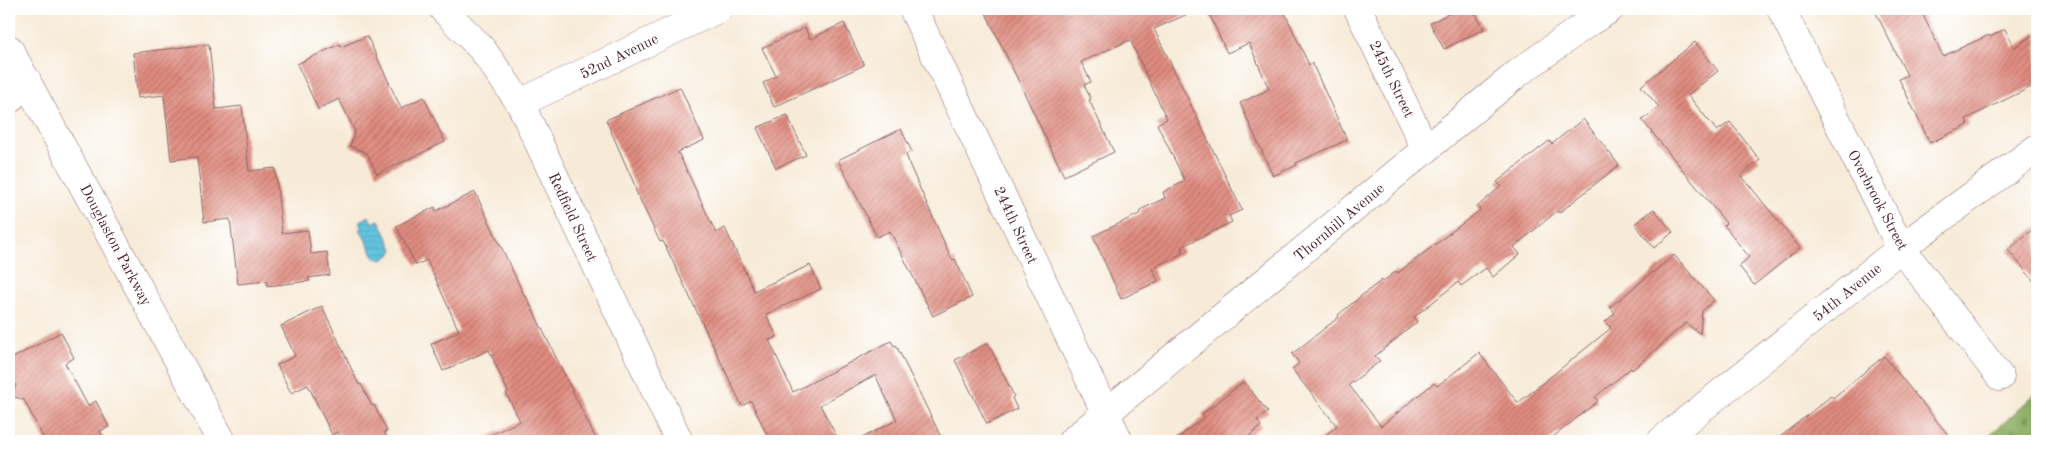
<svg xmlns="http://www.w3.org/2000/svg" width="2046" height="450" font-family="'Old Standard TT',serif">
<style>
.forest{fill:url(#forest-firs);stroke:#6a6646}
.water{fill:url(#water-rules);stroke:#567286}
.building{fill:url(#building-hatch)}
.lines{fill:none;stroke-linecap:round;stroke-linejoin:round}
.minor-casing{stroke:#876668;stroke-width:29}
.major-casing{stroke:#876668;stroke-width:29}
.minor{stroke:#fff;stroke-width:28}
.major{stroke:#fff;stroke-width:28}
.labels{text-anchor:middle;stroke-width:4.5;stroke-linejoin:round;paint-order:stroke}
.street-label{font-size:15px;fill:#4a1f2b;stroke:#fff}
</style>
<defs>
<pattern id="forest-firs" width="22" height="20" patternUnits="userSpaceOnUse" patternTransform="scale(1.25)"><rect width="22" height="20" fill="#8aac60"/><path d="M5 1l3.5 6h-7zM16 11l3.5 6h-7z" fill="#738b4f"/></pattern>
<pattern id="water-rules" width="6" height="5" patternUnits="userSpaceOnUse" patternTransform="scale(1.25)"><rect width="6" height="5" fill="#62c4e0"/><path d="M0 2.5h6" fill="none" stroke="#57a8c0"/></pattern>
<pattern id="building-hatch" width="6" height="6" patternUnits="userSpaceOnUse" patternTransform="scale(1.25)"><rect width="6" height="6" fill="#e08c80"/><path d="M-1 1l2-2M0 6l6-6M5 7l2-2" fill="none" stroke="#b87269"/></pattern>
</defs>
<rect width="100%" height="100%" fill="#fff"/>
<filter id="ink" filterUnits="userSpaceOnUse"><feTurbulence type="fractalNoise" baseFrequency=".02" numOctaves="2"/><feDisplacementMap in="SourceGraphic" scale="10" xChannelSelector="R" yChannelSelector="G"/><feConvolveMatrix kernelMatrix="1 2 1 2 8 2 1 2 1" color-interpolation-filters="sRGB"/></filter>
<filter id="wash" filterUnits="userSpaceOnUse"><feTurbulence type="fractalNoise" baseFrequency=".0096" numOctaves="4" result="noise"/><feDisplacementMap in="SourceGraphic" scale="20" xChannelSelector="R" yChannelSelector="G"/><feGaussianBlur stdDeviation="1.12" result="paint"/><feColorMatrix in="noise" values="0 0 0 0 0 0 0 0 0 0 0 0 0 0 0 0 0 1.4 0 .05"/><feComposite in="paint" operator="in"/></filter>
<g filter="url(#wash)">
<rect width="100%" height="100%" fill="#f7ebd8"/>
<path class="forest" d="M 2037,392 L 2037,441 L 1984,441 Z"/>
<path class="water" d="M 369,216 L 372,223 L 379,220 L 393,249 L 390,255 L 382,260 L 375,258 L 360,229 L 363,228 L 359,222 Z"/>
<g id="blocks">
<path class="building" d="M 984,9 L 1199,9 L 1154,29 L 1242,210 L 1229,216 L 1232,222 L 1181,247 L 1183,253 L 1152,268 L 1158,281 L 1121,299 L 1093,236 L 1141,213 L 1140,210 L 1165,198 L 1163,192 L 1185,181 L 1157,124 L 1167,119 L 1130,40 L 1081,62 L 1091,82 L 1084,85 L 1091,99 L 1089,100 L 1114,152 L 1064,176 Z
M 1207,9 L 1283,9 L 1309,65 L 1312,63 L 1347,140 L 1296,163 L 1297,165 L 1273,176 L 1240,103 L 1269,89 L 1249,43 L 1227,53 Z
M 1458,9 L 1473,9 L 1484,29 L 1444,49 L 1430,23 Z
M 1874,9 L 1920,9 L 1943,56 L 1989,35 L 1990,37 L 2005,29 L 2014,48 L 2037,32 L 2037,84 L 1966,119 L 1968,125 L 1930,143 L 1899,79 L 1907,75 Z
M 844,23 L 864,65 L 774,107 L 763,83 L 776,76 L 762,48 L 805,28 L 810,39 Z
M 367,36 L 401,108 L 424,97 L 445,142 L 377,174 L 367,153 L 350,146 L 355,131 L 339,99 L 318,109 L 297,64 L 340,44 L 341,47 Z
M 1695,42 L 1718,71 L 1688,95 L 1717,131 L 1730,122 L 1760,160 L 1741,175 L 1800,248 L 1754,285 L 1739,266 L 1749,257 L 1724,225 L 1726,223 L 1642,120 L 1659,107 L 1641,86 Z
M 209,44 L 216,109 L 242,106 L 249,171 L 275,168 L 282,233 L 308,230 L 311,254 L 327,252 L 330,275 L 308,278 L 310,281 L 267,286 L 267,281 L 238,284 L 230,219 L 204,222 L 197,157 L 171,160 L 164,95 L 138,98 L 133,53 Z
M 680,87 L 704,140 L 678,152 L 716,233 L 725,228 L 754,291 L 810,265 L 821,289 L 766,314 L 777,337 L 769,340 L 793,392 L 891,341 L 894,346 L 896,345 L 943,441 L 856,441 L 897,420 L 875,375 L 820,405 L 839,441 L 770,441 L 751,401 L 742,406 L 663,241 L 660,242 L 635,189 L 636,188 L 606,120 Z
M 787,115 L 806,155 L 776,168 L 757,128 Z
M 1583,119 L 1619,165 L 1559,213 L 1557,211 L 1514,247 L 1520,254 L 1493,277 L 1486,268 L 1461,286 L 1458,282 L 1414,317 L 1417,322 L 1375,356 L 1380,361 L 1349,385 L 1381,426 L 1434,383 L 1437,386 L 1479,353 L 1518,403 L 1611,328 L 1605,322 L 1615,313 L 1610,307 L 1674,255 L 1714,300 L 1702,311 L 1700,334 L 1686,323 L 1632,370 L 1631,368 L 1595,397 L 1598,401 L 1548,441 L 1318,441 L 1337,426 L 1292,369 L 1299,363 L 1292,354 L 1339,317 L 1338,315 L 1361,296 L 1382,280 L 1383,282 L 1396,271 L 1398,273 L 1480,210 L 1477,207 L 1501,186 L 1497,182 L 1549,141 L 1552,144 Z
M 901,129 L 912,152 L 906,154 L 910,166 L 952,260 L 955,259 L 972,297 L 933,316 L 890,231 L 877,237 L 838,160 Z
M 475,192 L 525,297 L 526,296 L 597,441 L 478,441 L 520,421 L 506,393 L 508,392 L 489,350 L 443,371 L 431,344 L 459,331 L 427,260 L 416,265 L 396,226 L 435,207 L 436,211 Z
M 1654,209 L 1673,232 L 1654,248 L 1635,224 Z
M 2037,226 L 2037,285 L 2008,250 Z
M 322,306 L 359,385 L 361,384 L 372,406 L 374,405 L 387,431 L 384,432 L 389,441 L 343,441 L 338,432 L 332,435 L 308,385 L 291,393 L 277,365 L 295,356 L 281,326 Z
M 61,332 L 74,358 L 65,363 L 88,406 L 96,401 L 109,427 L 100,431 L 105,441 L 45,441 L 24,400 L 12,396 L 16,385 L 9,372 L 9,360 Z
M 988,343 L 1014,396 L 1012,398 L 1017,409 L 987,424 L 955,360 Z
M 1884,356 L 1953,441 L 1775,441 L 1831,396 L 1833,398 Z
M 1244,382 L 1268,412 L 1257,420 L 1261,426 L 1243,441 L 1174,441 L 1204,417 L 1202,414 Z"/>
</g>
</g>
<g filter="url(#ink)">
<use href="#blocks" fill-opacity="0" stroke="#876668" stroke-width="1"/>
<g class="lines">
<defs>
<path id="minor" d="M 443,9 L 482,49 L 520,103 L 679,441
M 913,9 L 1119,441
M 1358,9 L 1426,150
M 1781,9 L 1901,248 L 2000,377
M 9,100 L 27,80
M 520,103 L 718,9
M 1072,441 L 1518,73 L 1585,25 L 1610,9
M 1661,441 L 1901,248 L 2037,148"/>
<path id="major" d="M 9,49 L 222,441"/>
</defs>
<use href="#minor" class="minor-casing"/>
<use href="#major" class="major-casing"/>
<use href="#minor" class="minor"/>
<use href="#major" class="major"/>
</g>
</g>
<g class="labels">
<g class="street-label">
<text transform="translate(619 56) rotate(-26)" y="5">52nd Avenue</text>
<text transform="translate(1392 79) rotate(64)" y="5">245th Street</text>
<text transform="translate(1878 200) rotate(62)" y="5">Overbrook Street</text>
<text transform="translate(573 217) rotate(65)" y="5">Redfield Street</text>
<text transform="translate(1339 222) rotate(-40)" y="5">Thornhill Avenue</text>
<text transform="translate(1016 225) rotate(65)" y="5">244th Street</text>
<text transform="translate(116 245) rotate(62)" y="5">Douglaston Parkway</text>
<text transform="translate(1847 292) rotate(-39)" y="5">54th Avenue</text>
</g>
</g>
<rect width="2046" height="450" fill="none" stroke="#fff" stroke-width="30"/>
</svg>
